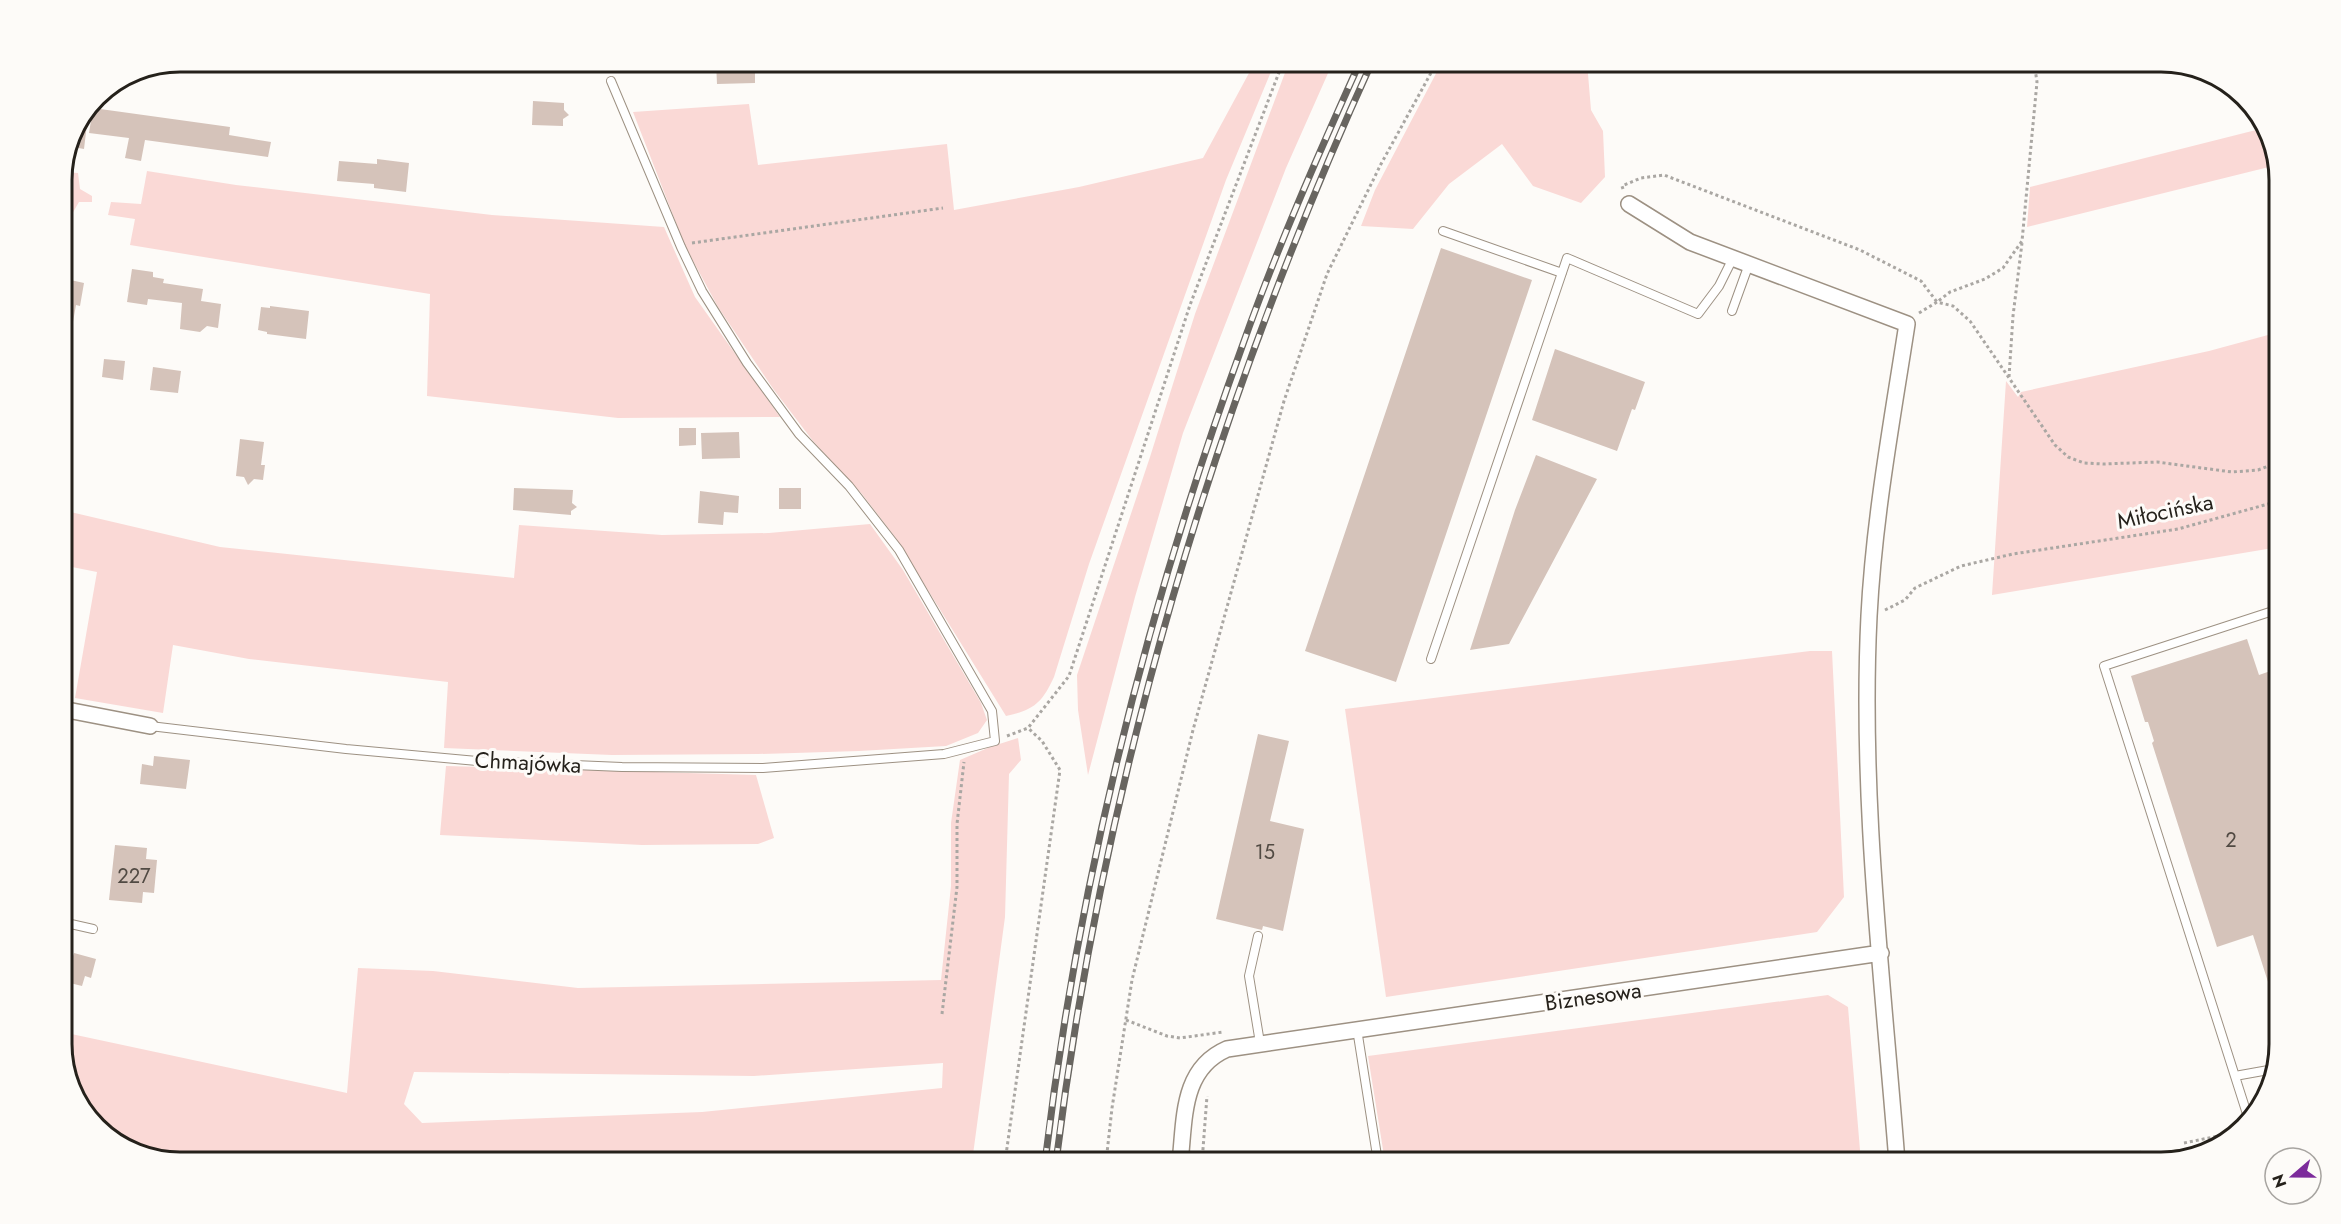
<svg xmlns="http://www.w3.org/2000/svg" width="2341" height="1224" font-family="Jost,sans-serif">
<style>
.green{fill:#fad9d6;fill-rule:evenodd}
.building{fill:#d5c3ba}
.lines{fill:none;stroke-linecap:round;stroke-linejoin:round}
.lane-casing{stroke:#9d9183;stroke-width:10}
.street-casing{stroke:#9d9183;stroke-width:18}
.path{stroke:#aaa7a3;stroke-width:3;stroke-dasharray:3 3;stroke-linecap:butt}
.lane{stroke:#fff;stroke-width:8}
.street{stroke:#fff;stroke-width:15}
.rail-casing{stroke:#686560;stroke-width:7}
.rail{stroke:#fdfbf8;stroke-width:4.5;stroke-dasharray:14;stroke-linecap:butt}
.labels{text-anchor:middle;stroke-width:6;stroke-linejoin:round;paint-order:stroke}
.number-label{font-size:20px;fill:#514a43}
.street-label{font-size:22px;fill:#25211b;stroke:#fdfbf8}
.rim{fill:none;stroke:#25211b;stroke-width:3}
</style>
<rect width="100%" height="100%" fill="#fdfbf8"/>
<path class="green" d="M 1255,62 L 1275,62 L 1226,180 L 1089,564 L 1054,677 C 1042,703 1034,710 1006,716 L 895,537 L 862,494 L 813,441 L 774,390 L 718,307 L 685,246 L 633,112 L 749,104 L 758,165 L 947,144 L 954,210 L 1079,187 L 1203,158 Z
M 1289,62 L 1333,62 L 1286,168 L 1183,433 L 1135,597 L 1088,775 L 1078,710 L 1077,675 L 1150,457 L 1195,314 Z
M 1442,62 L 1587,62 L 1591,110 L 1603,131 L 1605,177 L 1581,203 L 1533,186 L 1502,144 L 1449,184 L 1413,229 L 1361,226 L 1375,190 Z
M 2264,128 L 2277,165 L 2027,227 L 2030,187 Z
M 147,171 L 236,185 L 492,215 L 664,227 L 695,297 L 780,417 L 618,418 L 427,396 L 430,294 L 130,245 L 135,219 L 108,215 L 111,202 L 141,204 Z
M 62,172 L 78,173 L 80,189 L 92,196 L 92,202 L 79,202 L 72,214 L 62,213 L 66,198 L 62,196 Z
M 2279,332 L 2279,547 L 1992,595 L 2006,381 L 2018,397 L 2021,392 L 2209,351 Z
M 62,510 L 220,547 L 514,578 L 519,525 L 662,535 L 769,533 L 870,524 L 903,570 L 981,703 L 987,720 L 978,733 L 946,746 L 859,751 L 758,754 L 612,755 L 444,748 L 448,682 L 249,659 L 173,645 L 163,713 L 75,698 L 97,572 L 62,565 Z
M 1810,651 L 1832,651 L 1844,897 L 1817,932 L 1386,997 L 1345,709 Z
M 1018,738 L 1021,760 L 1009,774 L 1005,917 L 972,1162 L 180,1162 L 127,1150 L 81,1110 L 62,1052 L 62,1032 L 347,1093 L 358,968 L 433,971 L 578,988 L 941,980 L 951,886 L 951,823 L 960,760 L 990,747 ZM 943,1063 L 942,1088 L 702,1112 L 422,1123 L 404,1104 L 414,1072 L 754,1076 Z
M 446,766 L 756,775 L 774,838 L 758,844 L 642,845 L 440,835 Z
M 1828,995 L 1848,1007 L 1861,1162 L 1385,1162 L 1368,1056 Z"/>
<path class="building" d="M 716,62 L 755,62 L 755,83 L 717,84 Z
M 533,101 L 564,103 L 564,110 L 569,115 L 563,119 L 563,126 L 532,125 Z
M 89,107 L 84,149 L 68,146 L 71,134 Z
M 93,108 L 230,127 L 229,135 L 271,142 L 268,157 L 145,140 L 141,161 L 125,158 L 129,138 L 89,133 Z
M 377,159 L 409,163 L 406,192 L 374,188 L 374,184 L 337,181 L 339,161 L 377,164 Z
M 1441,248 L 1532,280 L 1396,682 L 1305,651 Z
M 132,269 L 153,272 L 153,277 L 164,279 L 163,283 L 203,289 L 201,301 L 221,304 L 218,328 L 207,326 L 200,332 L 180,329 L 182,303 L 148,299 L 147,305 L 127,302 Z
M 66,279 L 84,283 L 80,306 L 76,305 L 69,344 L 62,344 L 62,290 L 64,290 Z
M 270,306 L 309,311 L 306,339 L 267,334 L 267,332 L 258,330 L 261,307 L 270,308 Z
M 1555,349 L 1645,382 L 1635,410 L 1632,409 L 1617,451 L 1532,420 Z
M 104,359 L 125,361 L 123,380 L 102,377 Z
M 153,367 L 181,371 L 178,393 L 150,390 Z
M 679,428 L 696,428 L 696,445 L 679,446 Z
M 739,432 L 740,458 L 702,459 L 701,433 Z
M 240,439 L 264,442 L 261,465 L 265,465 L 263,480 L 254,479 L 248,485 L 244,477 L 236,476 Z
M 1536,455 L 1597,479 L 1509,644 L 1470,650 L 1515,510 Z
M 514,488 L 573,490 L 572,503 L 577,507 L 571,511 L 571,515 L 513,510 Z
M 779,488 L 801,488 L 801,509 L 779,509 Z
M 700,491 L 739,496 L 738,513 L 724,512 L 723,525 L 698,523 Z
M 2247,639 L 2259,675 L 2279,668 L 2279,1006 L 2276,1007 L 2253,935 L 2217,947 L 2152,743 L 2154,741 L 2148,722 L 2145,722 L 2131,676 Z
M 1258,734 L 1289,741 L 1270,821 L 1304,829 L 1283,931 L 1263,926 L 1262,930 L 1216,919 Z
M 154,756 L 190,760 L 186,789 L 140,784 L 142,764 L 153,766 Z
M 115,845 L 147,848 L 146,859 L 157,860 L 154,893 L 143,892 L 142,903 L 109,900 Z
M 74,953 L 96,959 L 91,978 L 85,976 L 82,986 L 66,982 L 68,977 L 62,975 L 62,956 L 72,959 Z"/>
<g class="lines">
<defs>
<path id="lane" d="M 1443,231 L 1562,273
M 1732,311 L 1749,264
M 1431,659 L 1567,258 L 1698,314 L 1719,286 L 1733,258
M 150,726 L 346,749 L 477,761 L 622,767 L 763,768 L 944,754 L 995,741 L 992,711 L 899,550 L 849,486 L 799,434 L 747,363 L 702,291 L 681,247 L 611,81
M 62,922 L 93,929
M 1258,936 L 1249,976 L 1260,1043
M 1357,1029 L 1378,1162
M 2235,1076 L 2274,1069
M 2248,1117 L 2104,666 L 2279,609"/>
<path id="street" d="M 1629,204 L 1690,242 L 1907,324 C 1892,421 1874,518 1869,616 C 1860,798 1883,981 1897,1162
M 62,709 L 150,726
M 1180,1162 C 1185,1119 1181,1069 1227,1049 L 1881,953
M 2156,1162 L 2179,1158"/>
</defs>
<use href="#lane" class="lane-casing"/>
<use href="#street" class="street-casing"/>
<path class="path" d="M 605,62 L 608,71
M 1623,189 L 1622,186 L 1641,178 L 1664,175 L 1860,250 L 1921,281 L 1937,302 L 1950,292 L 1985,279 L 2003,268 L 2022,241 L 2037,82 L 2034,62
M 692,243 L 943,208
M 1919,313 L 1937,302 L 1953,306 L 1970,321 L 2055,445 L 2068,457 L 2084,463 L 2103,464 L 2157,462 L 2232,472 L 2258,470 L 2279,462
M 2009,377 L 2013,316 L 2022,243
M 1885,610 L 1905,600 L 1915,588 L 1961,566 L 2013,554 L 2178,529 L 2279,501
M 1007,736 L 1028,728 L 1069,676 L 1190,305 L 1283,62
M 942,1014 L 957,887 L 957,824 L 964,762
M 1126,1020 L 1167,1036 L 1180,1038 L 1223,1032
M 2184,1143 L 2233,1133
M 1005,1162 L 1060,770 L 1042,741 L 1028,728
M 1106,1162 L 1112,1108 L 1132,980 L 1193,730 L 1284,401 L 1327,274 L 1381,164 L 1437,62
M 1202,1162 L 1207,1096
M 2091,1162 L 2142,1152"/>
<use href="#lane" class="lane"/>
<use href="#street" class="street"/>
<defs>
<path id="rail" d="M 1045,1162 C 1078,884 1147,608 1243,344 C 1277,248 1318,155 1360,62
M 1056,1162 C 1103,782 1213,410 1372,62"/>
</defs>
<use href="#rail" class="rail-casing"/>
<use href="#rail" class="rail"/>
</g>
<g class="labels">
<g class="number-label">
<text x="2231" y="847">2</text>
<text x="1265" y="859">15</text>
<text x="134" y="883">227</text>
</g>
<g class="street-label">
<text transform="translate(2165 511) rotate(-12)" y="8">Miłocińska</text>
<text transform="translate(528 762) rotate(3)" y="8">Chmajówka</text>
<text transform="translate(1593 996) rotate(-8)" y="8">Biznesowa</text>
</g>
</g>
<path d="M0 0H2341V1224H0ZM180 72H2161A108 108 0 0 1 2269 180V1044A108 108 0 0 1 2161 1152H180A108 108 0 0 1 72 1044V180A108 108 0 0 1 180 72Z" fill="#fdfbf8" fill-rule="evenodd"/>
<path class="rim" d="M180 72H2161A108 108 0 0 1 2269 180V1044A108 108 0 0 1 2161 1152H180A108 108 0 0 1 72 1044V180A108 108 0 0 1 180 72Z"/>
<g transform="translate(2293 1176) rotate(250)"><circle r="28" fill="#fdfbf8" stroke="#a7a4a0" stroke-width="1.5"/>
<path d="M0-4.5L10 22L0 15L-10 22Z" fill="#7c2b9b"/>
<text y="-9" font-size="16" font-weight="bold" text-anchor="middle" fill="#25211b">N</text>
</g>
</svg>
